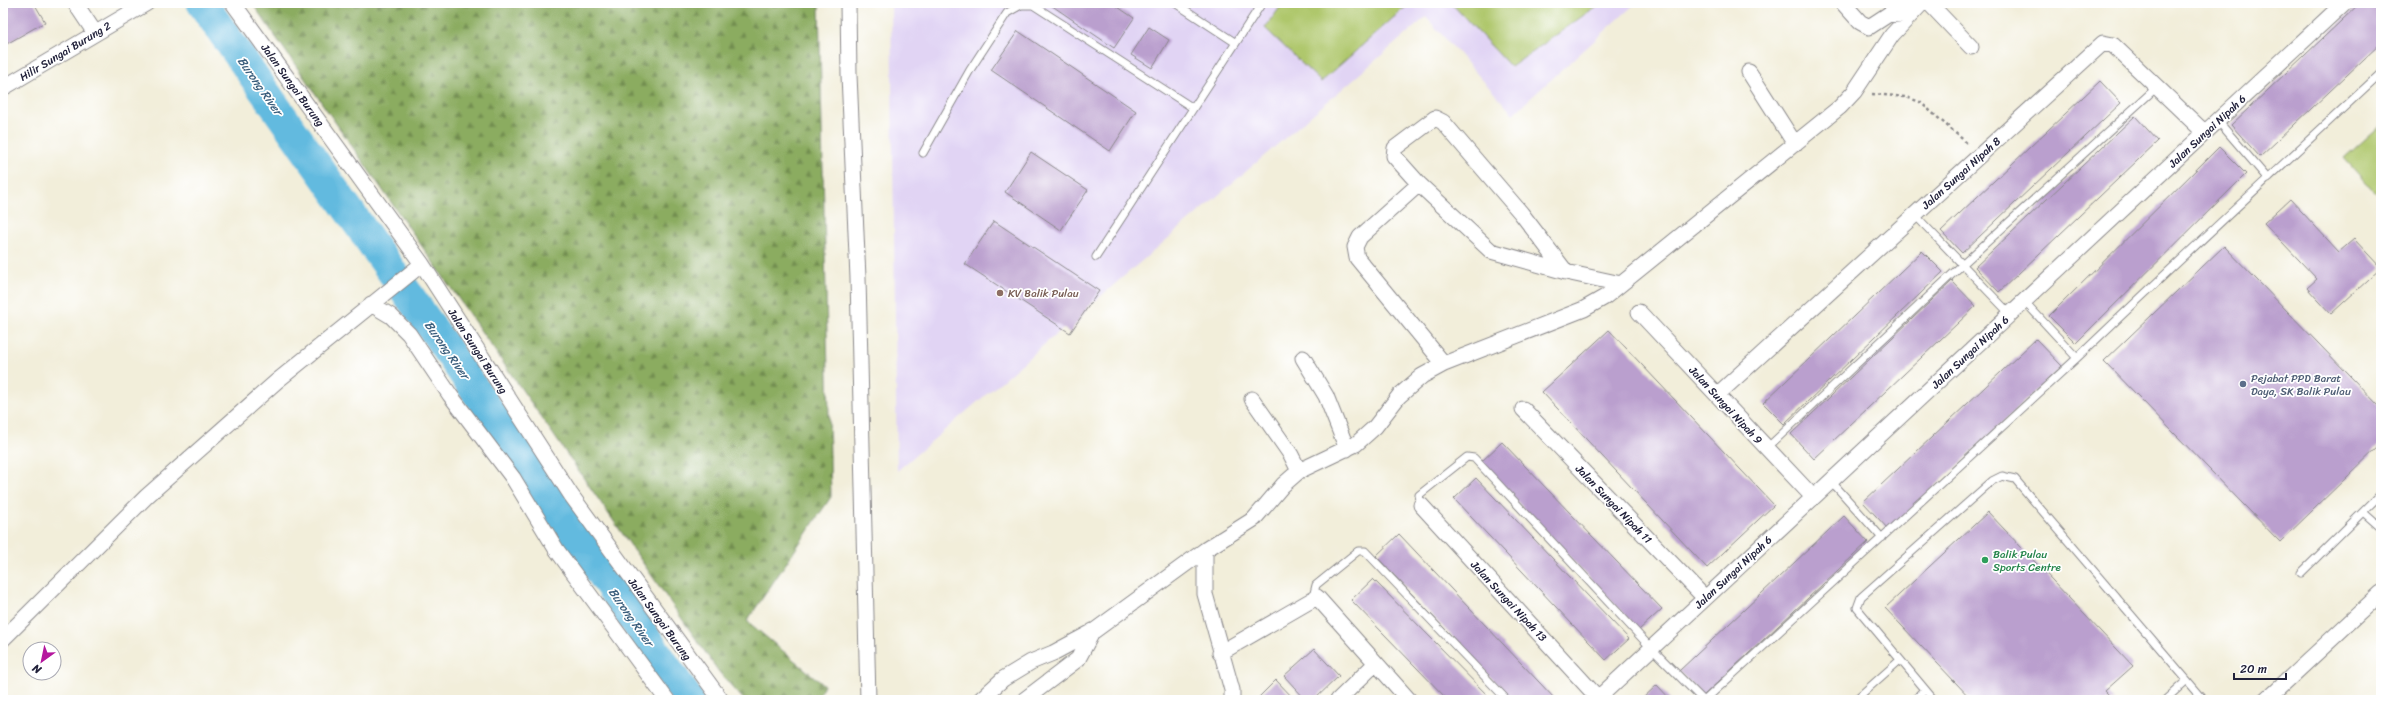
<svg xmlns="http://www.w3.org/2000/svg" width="2384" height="703" font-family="Sriracha,sans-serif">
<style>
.built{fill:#e1d4f4}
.forest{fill:url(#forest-firs);stroke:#56674e}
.pitch{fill:#afc76c;stroke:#687454}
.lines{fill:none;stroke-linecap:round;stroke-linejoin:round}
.river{stroke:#62badf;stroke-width:31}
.building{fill:#ba9fce}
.lane-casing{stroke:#8a888a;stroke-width:9}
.street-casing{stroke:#8a888a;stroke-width:17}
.path{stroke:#8a888a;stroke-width:2.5;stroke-dasharray:3 3;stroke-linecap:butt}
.lane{stroke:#fff;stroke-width:7}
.street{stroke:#fff;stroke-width:15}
.education-dot{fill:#8d6e63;stroke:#fff;stroke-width:1.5}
.service-dot{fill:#5c6f8a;stroke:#fff;stroke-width:1.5}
.leisure-dot{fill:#2e9e5b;stroke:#fff;stroke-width:1.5}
.labels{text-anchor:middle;stroke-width:3.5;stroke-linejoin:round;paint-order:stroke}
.street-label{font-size:11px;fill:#22223b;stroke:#fff}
.education-label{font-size:11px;fill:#785e54;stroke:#fff;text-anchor:start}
.service-label{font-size:11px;fill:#4e5e75;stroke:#fff;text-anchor:start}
.leisure-label{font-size:11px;fill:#27864d;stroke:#fff;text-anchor:start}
.water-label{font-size:12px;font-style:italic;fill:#3c5f7d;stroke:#fff}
</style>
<defs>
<pattern id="forest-firs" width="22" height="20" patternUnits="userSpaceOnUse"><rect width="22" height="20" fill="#8bac60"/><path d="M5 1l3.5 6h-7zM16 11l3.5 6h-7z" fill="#718c50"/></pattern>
</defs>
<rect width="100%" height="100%" fill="#fff"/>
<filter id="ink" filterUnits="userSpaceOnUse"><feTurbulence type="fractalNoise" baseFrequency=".025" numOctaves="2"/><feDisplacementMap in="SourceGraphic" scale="8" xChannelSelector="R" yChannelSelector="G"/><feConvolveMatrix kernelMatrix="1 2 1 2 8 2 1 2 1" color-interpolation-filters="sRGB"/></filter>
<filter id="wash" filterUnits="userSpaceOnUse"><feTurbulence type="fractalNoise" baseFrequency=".012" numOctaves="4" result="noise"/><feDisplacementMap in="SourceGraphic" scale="16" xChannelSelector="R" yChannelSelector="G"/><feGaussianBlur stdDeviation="0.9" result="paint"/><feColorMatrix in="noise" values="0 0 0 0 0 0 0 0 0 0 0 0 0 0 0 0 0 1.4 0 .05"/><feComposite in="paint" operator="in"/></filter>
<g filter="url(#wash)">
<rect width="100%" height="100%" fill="#f2eeda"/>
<path class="built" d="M 891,3 L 1636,3 L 1513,114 L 1426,17 L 897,471 Z"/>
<path class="forest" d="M 252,3 L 819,3 L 831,497 L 747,621 L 824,685 L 817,700 L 744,700 L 719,672 Z"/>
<path class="pitch" d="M 1283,3 L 1410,3 L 1321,82 L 1265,28 Z
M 1451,3 L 1601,3 L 1511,67 Z
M 2381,125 L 2381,200 L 2344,158 Z"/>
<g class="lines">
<path class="river" d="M 202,3 L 441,341 L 689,700"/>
</g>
<g id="blocks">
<path class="building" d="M 3,3 L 34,3 L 45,22 L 3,46 Z
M 1048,3 L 1112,3 L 1134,18 L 1114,48 Z
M 2360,3 L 2381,3 L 2381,43 L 2260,157 L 2231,125 Z
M 1149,27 L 1169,40 L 1152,68 L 1131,55 Z
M 1018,31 L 1136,111 L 1110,151 L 991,70 Z
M 2100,81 L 2121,103 L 1962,253 L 1941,231 Z
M 2135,116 L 2158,141 L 1999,292 L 1975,267 Z
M 2219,147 L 2246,174 L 2076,343 L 2049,316 Z
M 1031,152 L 1088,190 L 1061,230 L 1005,192 Z
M 2290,199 L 2339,252 L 2354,239 L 2381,268 L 2331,314 L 2307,288 L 2317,279 L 2264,223 Z
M 994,221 L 1099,291 L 1070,333 L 965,264 Z
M 2224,246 L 2381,408 L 2381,444 L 2280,542 L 2104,361 Z
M 1922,251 L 1943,272 L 1784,424 L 1763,403 Z
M 1952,281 L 1976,306 L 1814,459 L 1791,434 Z
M 1609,330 L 1774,505 L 1707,568 L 1542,392 Z
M 2036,339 L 2062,366 L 1889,530 L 1863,502 Z
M 1502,442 L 1662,609 L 1639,630 L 1480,463 Z
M 1476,478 L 1629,639 L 1606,660 L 1454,499 Z
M 1988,512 L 2133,666 L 2105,691 L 2114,700 L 1972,700 L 1885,608 Z
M 1844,516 L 1868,542 L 1703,696 L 1679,671 Z
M 1399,534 L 1556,700 L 1512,700 L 1376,556 Z
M 1373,579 L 1492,700 L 1448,700 L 1351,600 Z
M 1314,649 L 1339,676 L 1314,700 L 1306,700 L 1284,676 Z
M 1276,680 L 1295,700 L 1256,700 Z
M 1657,685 L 1671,700 L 1641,700 Z"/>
</g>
</g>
<g filter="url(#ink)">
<use href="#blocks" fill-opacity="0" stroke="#8a888a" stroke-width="1"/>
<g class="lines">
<defs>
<path id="lane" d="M 1175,3 L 1236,43
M 2218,121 L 2268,179
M 923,153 L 970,70 L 1007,13 L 1021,5 L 1033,5 L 1193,108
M 1915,215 L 2010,314
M 1096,257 L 1262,3
M 2024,301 L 2077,358 C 2177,262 2279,168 2381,73
M 1767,448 L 1963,264 L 2157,87
M 1831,481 L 1882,538
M 1421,505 L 1419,495 L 1467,457 L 1474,458 L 1651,648 L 1703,700
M 2363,512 L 2381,528
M 2301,573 L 2381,494
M 1317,597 L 1314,593 L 1316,585 L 1358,551 L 1365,551 L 1507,700
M 1705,700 L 2077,358
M 1855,700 L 1900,660
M 1914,700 L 1925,690
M 1934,700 L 1857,608 L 1861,597 L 1992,481 L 2002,476 L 2015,479 L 2204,700
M 2165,700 L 2186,681"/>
<path id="street" d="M 75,3 L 95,33
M 233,3 L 422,264 L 571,495 L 721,700
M 848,3 L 849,75 L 858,278 L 868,700
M 1843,3 L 1860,22 L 1869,27 L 1889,14 L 1908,16
M 1929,3 L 1971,47
M 1749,72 L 1795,144
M 3,88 L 147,3
M 1419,184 L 1360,237 L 1355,247 L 1357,258 L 1444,364
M 1566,272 L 1521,213 L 1443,122 L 1435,118 L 1395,148 L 1394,156 L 1419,184 L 1491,251 L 1566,272 L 1621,284
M 371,304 L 391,316 L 409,334 L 450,395 L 513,478 L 556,549 L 667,700
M 1639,312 L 1813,497
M 1303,358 L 1326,396 L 1347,449
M 1717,395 L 2103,43 L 2113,45 L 2205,133
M 1252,399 L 1291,455 L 1299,471
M 1523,409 L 1705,598
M 1421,505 L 1598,698
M 1205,550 L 1205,594 L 1232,690 L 1232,700
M 3,639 L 147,496 L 277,381 L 422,264
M 1220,653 L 1317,597 L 1409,700
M 980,700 L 1003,679 L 1031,662 L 1053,653 L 1094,631 L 1205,550 L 1254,519 L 1283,485 L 1299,471 L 1356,444 L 1375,427 L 1399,396 L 1422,376 L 1444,364 L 1584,309 L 1605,297 L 1840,107 L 1854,92 L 1892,35 L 1922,3
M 1024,700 L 1078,659 L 1093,631
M 1338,700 L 1376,663
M 1596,700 L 2344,3
M 2266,700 L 2381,593"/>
</defs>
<use href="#lane" class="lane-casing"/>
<use href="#street" class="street-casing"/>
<path class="path" d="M 1872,94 L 1906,97 L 1920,102 L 1968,144"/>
<use href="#lane" class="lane"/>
<use href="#street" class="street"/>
</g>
</g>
<circle class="education-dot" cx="1000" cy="293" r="4"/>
<circle class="service-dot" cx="2243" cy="384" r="4"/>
<circle class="leisure-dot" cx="1985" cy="560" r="4"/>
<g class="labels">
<g class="street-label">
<text transform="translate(65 51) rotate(-31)" y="4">Hilir Sungai Burung 2</text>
<text transform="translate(293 85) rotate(54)" y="4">Jalan Sungai Burung</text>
<text transform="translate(2207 131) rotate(-43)" y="4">Jalan Sungai Nipah 6</text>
<text transform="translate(1961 173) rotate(-42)" y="4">Jalan Sungai Nipah 8</text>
<text transform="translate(478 351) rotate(57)" y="4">Jalan Sungai Burung</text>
<text transform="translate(1970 352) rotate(-43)" y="4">Jalan Sungai Nipah 6</text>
<text transform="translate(1726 405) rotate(47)" y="4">Jalan Sungai Nipah 9</text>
<text transform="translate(1614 504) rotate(46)" y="4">Jalan Sungai Nipah 11</text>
<text transform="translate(1733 572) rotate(-43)" y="4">Jalan Sungai Nipah 6</text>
<text transform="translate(1509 601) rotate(47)" y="4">Jalan Sungai Nipah 13</text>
<text transform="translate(660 619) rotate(54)" y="4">Jalan Sungai Burung</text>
</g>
<g class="education-label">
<text x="1008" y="297">KV Balik Pulau</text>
</g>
<g class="service-label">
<text x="2251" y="382">Pejabat PPD Barat<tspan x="2251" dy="13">Daya, SK Balik Pulau</tspan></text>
</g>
<g class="leisure-label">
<text x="1993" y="558">Balik Pulau<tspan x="1993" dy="13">Sports Centre</tspan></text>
</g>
<g class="water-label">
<text transform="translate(260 86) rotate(55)" y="4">Burong River</text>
<text transform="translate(447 350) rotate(55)" y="4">Burong River</text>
<text transform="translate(631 617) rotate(55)" y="4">Burong River</text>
</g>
</g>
<rect width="2384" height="703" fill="none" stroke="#fff" stroke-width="16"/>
<g transform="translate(42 661) rotate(213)"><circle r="19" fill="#ffffff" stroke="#a7a7b1"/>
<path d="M0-3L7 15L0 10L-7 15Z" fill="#b5179e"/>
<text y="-6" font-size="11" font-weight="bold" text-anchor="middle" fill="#22223b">N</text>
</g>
<path d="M2234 673v6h52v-6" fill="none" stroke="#22223b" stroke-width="2"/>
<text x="2240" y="673" font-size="12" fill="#22223b" stroke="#ffffff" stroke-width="3" paint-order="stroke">20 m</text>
</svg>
